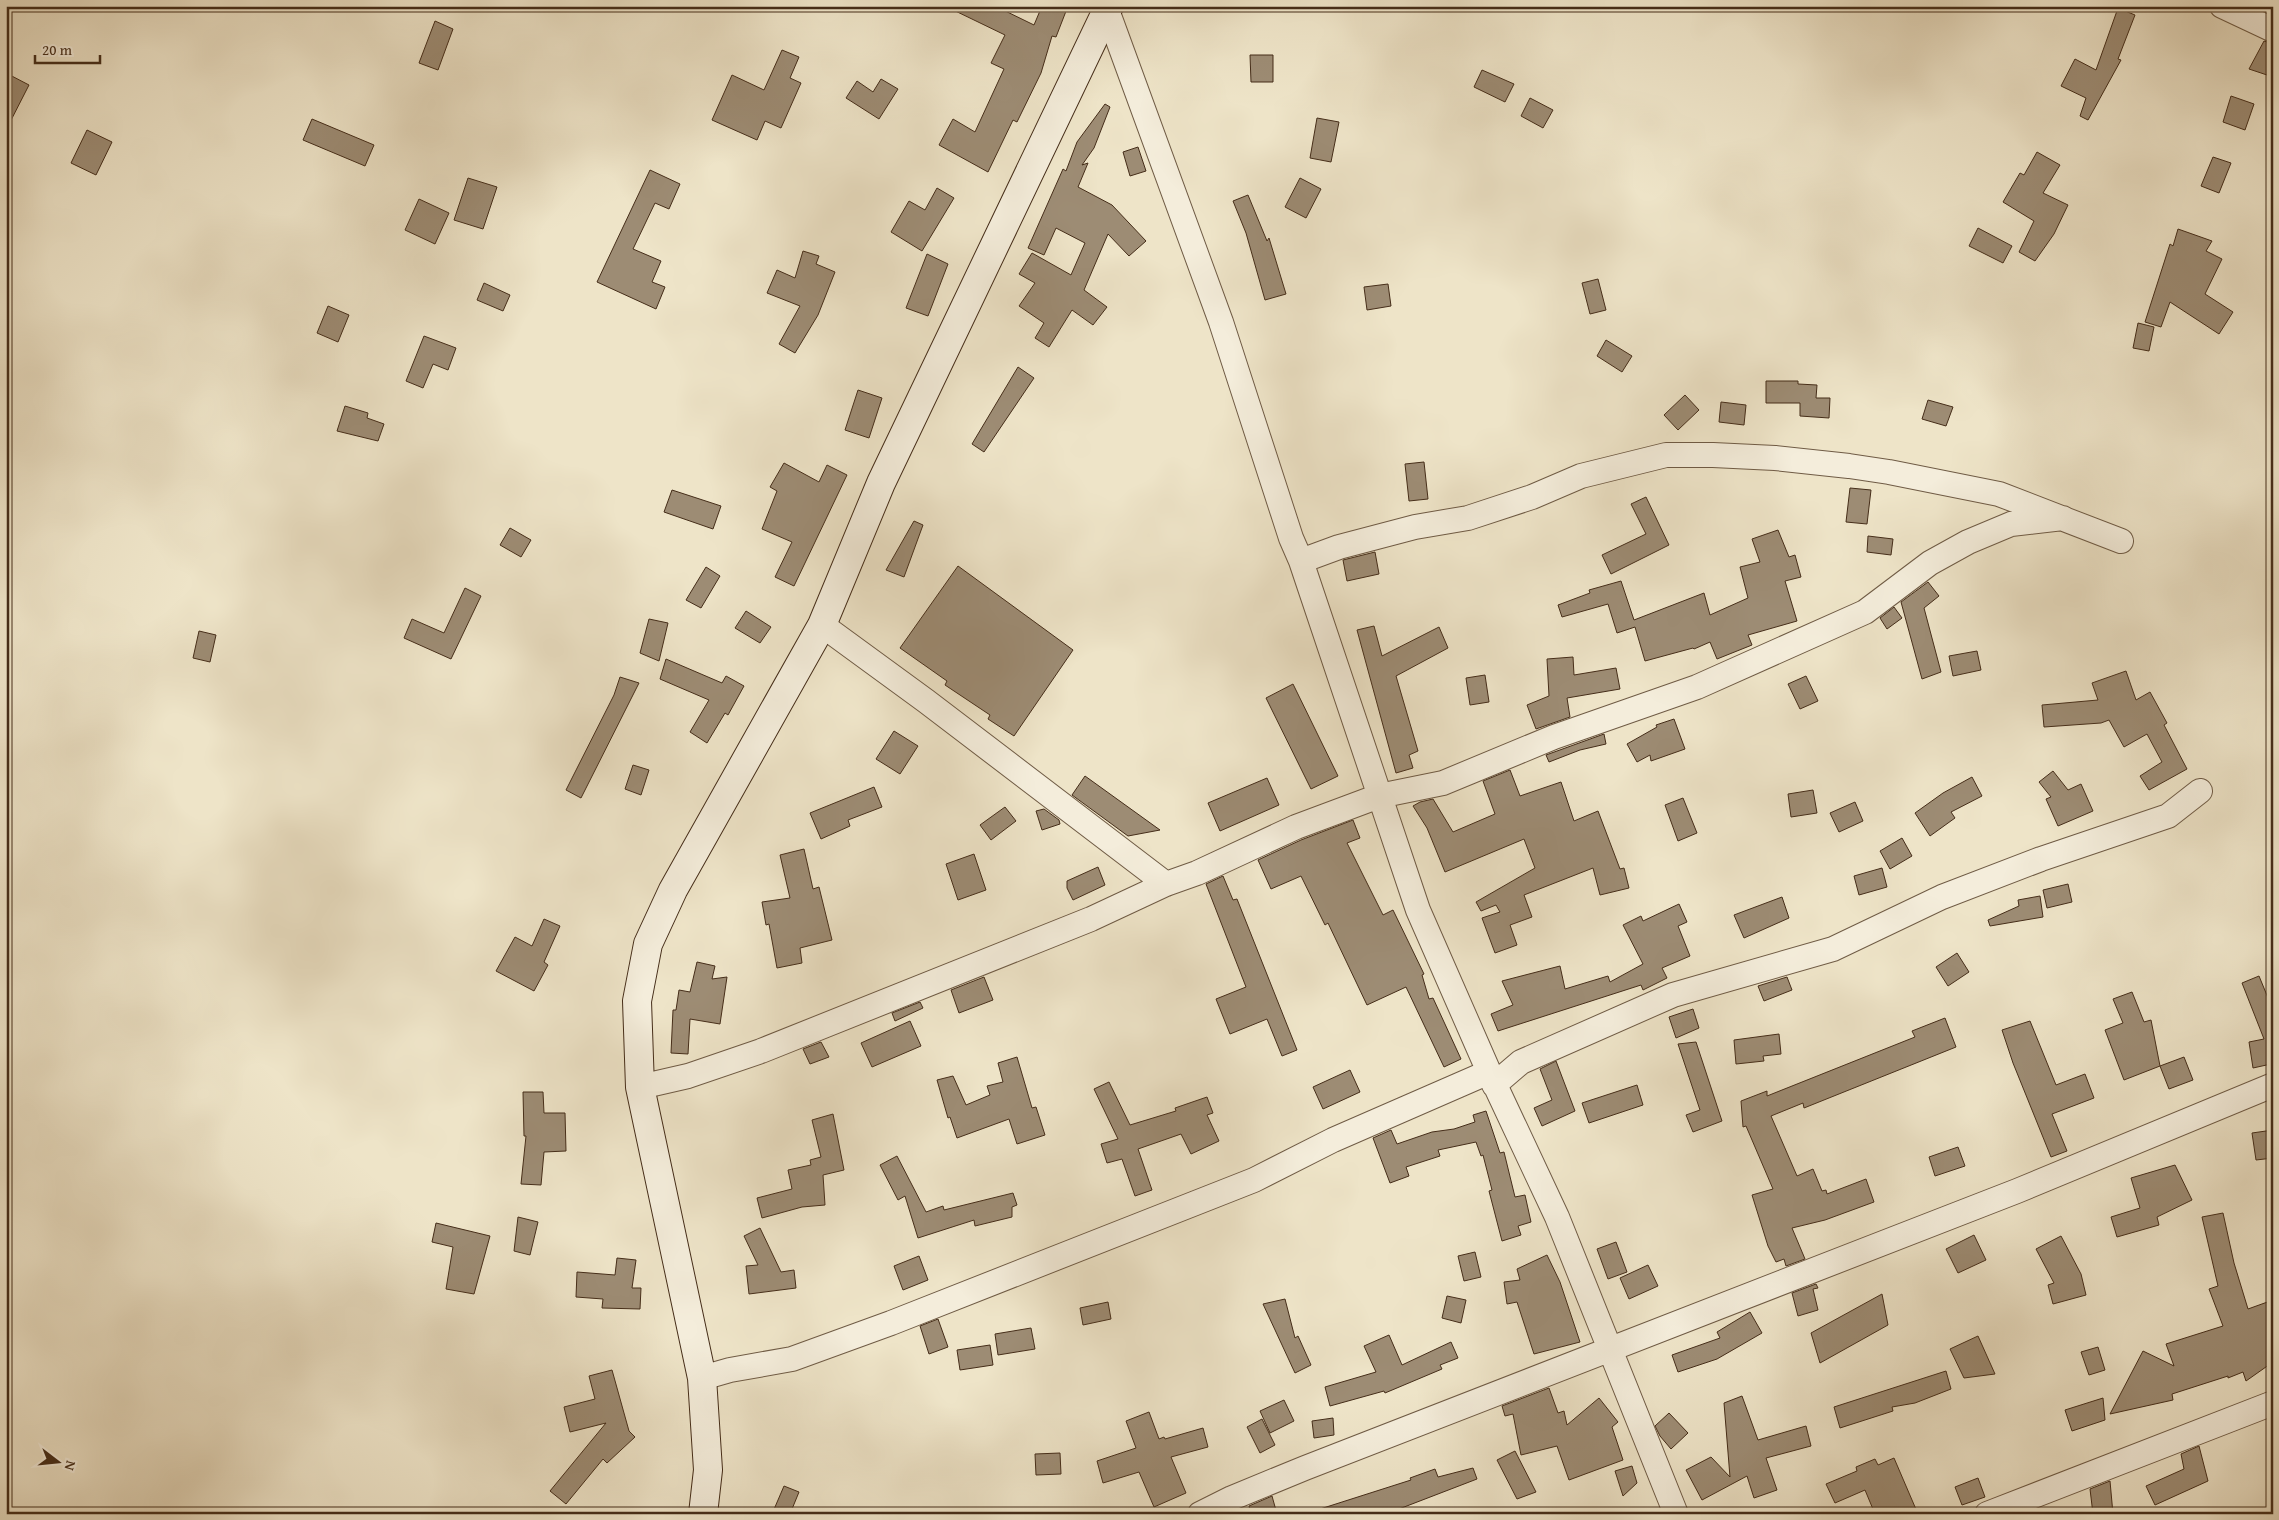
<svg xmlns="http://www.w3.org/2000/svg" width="2279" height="1520" font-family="'Gentium Book Plus',serif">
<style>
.building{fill:#9d8c74;stroke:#452d19}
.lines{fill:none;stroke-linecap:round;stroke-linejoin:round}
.street-casing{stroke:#6f5b45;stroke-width:26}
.secondary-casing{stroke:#452d19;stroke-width:30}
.street{stroke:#f4eddb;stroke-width:24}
.secondary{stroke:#f4eddb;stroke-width:28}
</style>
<rect width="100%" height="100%" fill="#eee4c8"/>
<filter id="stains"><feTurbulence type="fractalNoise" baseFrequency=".004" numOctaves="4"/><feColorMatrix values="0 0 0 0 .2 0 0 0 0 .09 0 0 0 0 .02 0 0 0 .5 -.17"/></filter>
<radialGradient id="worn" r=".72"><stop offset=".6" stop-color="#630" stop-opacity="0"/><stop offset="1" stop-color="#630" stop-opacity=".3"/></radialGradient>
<path class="building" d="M 945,6 L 995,6 L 1034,25 L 1042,6 L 1068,6 L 1056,37 L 1052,36 L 1041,73 L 1017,122 L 1013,120 L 988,172 L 939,145 L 953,119 L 975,132 L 1004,69 L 991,63 L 1005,35 Z
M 2118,8 L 2135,15 L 2118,59 L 2121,60 L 2088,120 L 2080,116 L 2086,98 L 2061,86 L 2075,59 L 2096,70 Z
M 435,21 L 453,29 L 438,70 L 419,63 Z
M 2264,41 L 2273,44 L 2273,77 L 2249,69 Z
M 782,50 L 799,57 L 790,78 L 801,83 L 781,128 L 765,121 L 757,140 L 712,120 L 732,75 L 764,90 Z
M 1250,55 L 1273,55 L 1273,82 L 1251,82 Z
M 1482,70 L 1514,84 L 1505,102 L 1474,87 Z
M 6,73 L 29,85 L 6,130 Z
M 881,79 L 898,89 L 879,119 L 846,98 L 857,81 L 873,92 Z
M 2231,96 L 2254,104 L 2245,130 L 2223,122 Z
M 1530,98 L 1553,110 L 1543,128 L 1521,116 Z
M 1105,104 L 1110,107 L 1094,148 L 1082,165 L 1088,163 L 1078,187 L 1112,205 L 1146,241 L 1129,256 L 1108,234 L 1084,290 L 1107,307 L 1093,325 L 1072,310 L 1049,347 L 1035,338 L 1044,323 L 1019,306 L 1035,283 L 1019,274 L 1032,253 L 1071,275 L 1085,243 L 1056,228 L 1044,255 L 1028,248 L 1063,169 L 1066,171 L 1077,142 Z
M 1317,118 L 1339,122 L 1331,162 L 1310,158 Z
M 312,119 L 374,145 L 365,166 L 303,140 Z
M 87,130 L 112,142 L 96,175 L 71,163 Z
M 1138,147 L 1146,171 L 1130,176 L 1123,152 Z
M 2037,152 L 2060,165 L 2043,193 L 2068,205 L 2054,234 L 2035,261 L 2019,252 L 2034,221 L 2003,202 L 2020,173 L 2024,175 Z
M 2213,157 L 2231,163 L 2219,193 L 2201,186 Z
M 650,170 L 680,184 L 669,209 L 655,203 L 633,249 L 661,261 L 652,282 L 665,287 L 656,309 L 597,282 Z
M 468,178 L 497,187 L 483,229 L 454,220 Z
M 1300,178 L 1321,189 L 1306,218 L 1285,207 Z
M 937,188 L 954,198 L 922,251 L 891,232 L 909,201 L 925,210 Z
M 1248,195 L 1267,241 L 1269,238 L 1286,294 L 1265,300 L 1246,233 L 1233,201 Z
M 419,199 L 449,213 L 435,244 L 405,230 Z
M 1978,228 L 2012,246 L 2003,263 L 1969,246 Z
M 2178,229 L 2212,241 L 2206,251 L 2222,259 L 2205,294 L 2233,312 L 2219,334 L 2170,302 L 2161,327 L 2145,322 L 2170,244 L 2173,246 Z
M 803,251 L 819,256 L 816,264 L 835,272 L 818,315 L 795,353 L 779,344 L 800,306 L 767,293 L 777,270 L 795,278 Z
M 927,254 L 948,264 L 928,316 L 906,308 Z
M 1598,279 L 1606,310 L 1590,314 L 1582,283 Z
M 484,283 L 510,295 L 503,311 L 477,300 Z
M 1388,284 L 1391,306 L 1367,310 L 1364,287 Z
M 328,306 L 349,315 L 338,342 L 317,333 Z
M 2138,323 L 2154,327 L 2149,351 L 2133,348 Z
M 424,336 L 456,348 L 448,370 L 433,364 L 423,388 L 406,381 Z
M 1606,340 L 1632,356 L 1622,372 L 1597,356 Z
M 1018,367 L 1034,378 L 984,452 L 972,444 Z
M 1766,381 L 1798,381 L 1798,384 L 1817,385 L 1816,398 L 1830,398 L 1829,418 L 1800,416 L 1800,403 L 1766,403 Z
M 858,390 L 882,398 L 869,438 L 845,430 Z
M 1685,395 L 1699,410 L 1678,430 L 1664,415 Z
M 1928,400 L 1953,407 L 1946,426 L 1922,419 Z
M 1721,402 L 1746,405 L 1744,425 L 1719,422 Z
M 345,406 L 368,413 L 367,418 L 384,424 L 378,441 L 337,431 Z
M 1424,462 L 1428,499 L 1409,501 L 1405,464 Z
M 784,463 L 819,482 L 827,465 L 847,475 L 794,586 L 775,577 L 792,542 L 762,529 L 777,491 L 770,487 Z
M 1850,488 L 1871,490 L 1867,524 L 1846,522 Z
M 672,490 L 721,506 L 713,529 L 664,512 Z
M 1646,497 L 1669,545 L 1611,574 L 1602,555 L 1646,534 L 1631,504 Z
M 914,521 L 923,525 L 904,577 L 886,570 Z
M 510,528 L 531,540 L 521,557 L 500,545 Z
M 1778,530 L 1789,557 L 1795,555 L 1801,577 L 1785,581 L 1797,621 L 1748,635 L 1752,645 L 1717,659 L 1710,642 L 1694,649 L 1693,648 L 1645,661 L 1635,627 L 1617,633 L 1608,604 L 1562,617 L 1558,605 L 1590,593 L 1589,590 L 1621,581 L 1634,620 L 1704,593 L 1710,615 L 1748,598 L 1740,567 L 1760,562 L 1752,539 Z
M 1868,536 L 1893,539 L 1891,555 L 1867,552 Z
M 1375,552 L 1379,574 L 1347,581 L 1343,560 Z
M 958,566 L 1073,650 L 1014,736 L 988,719 L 990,715 L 945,685 L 947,681 L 900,648 Z
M 706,567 L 720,576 L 701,608 L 686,600 Z
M 1928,582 L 1939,596 L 1924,608 L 1941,672 L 1922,679 L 1901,602 Z
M 465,588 L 481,596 L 451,659 L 404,638 L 412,619 L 444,633 Z
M 1894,607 L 1902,618 L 1887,629 L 1880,618 Z
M 746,611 L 771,627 L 760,643 L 735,628 Z
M 649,619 L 668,623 L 659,661 L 640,653 Z
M 1374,626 L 1382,656 L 1439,627 L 1448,648 L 1396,676 L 1418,751 L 1409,755 L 1413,768 L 1396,773 L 1357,630 Z
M 199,631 L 216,635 L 210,662 L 193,658 Z
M 1977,651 L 1981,670 L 1953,676 L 1949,656 Z
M 1573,657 L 1574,675 L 1616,668 L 1620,689 L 1567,698 L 1570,717 L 1536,729 L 1527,705 L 1549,696 L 1547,659 Z
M 666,659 L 722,683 L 726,676 L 744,686 L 728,715 L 725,713 L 707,743 L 690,732 L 709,700 L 660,679 Z
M 2126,671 L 2136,700 L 2150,692 L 2167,723 L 2164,725 L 2187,769 L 2149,790 L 2140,776 L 2162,762 L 2147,734 L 2124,747 L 2109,720 L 2101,723 L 2044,727 L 2042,705 L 2098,700 L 2092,683 Z
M 1485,675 L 1489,702 L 1470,705 L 1466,678 Z
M 1806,676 L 1818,701 L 1800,709 L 1788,684 Z
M 620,677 L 639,683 L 581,798 L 566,790 L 614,695 Z
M 1293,684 L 1338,776 L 1311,789 L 1266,698 Z
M 1674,719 L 1685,749 L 1651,761 L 1650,755 L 1637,762 L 1627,744 L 1657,727 L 1656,725 Z
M 894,731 L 918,746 L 900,774 L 876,759 Z
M 1604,734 L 1606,744 L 1580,750 L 1549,762 L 1546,755 Z
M 633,765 L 649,770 L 641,795 L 625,789 Z
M 1510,770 L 1520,796 L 1561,782 L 1574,821 L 1598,811 L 1620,869 L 1624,868 L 1629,888 L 1600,895 L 1593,868 L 1524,895 L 1532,917 L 1510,925 L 1517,945 L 1495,953 L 1482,918 L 1500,912 L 1496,905 L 1481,911 L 1476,902 L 1535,868 L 1524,839 L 1445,872 L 1427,828 L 1413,806 L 1420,802 L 1433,799 L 1453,832 L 1495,814 L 1483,781 Z
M 2053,771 L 2068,790 L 2081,784 L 2093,811 L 2058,826 L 2046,799 L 2051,797 L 2039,782 Z
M 1085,776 L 1160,830 L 1128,836 L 1072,795 Z
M 1972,777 L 1982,796 L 1951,812 L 1955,818 L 1930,836 L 1915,813 L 1943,793 Z
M 1267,778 L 1279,805 L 1220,831 L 1208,803 Z
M 874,787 L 882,807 L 848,820 L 850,826 L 821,839 L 810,813 Z
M 1813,790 L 1817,813 L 1791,817 L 1788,794 Z
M 1683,798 L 1697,833 L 1678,841 L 1665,805 Z
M 1855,802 L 1863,821 L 1839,832 L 1830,813 Z
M 1005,807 L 1016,821 L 991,840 L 980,825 Z
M 1044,809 L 1059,820 L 1060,824 L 1042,830 L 1036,811 Z
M 1353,820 L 1360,838 L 1347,843 L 1383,915 L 1393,910 L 1424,974 L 1422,975 L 1429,999 L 1433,998 L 1461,1059 L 1444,1067 L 1406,987 L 1367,1005 L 1328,923 L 1325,925 L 1301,876 L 1271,889 L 1258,860 L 1301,840 Z
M 1902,838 L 1912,856 L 1890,869 L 1880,851 Z
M 804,849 L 813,889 L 819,887 L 832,940 L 800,948 L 802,963 L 777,968 L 769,924 L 766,925 L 762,902 L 790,898 L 780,855 Z
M 974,854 L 986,890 L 958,900 L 946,864 Z
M 1098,867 L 1105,885 L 1073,900 L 1067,888 L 1067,881 Z
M 1882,868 L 1887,887 L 1859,895 L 1854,876 Z
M 1223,876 L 1233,900 L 1237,899 L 1297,1050 L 1282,1056 L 1267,1019 L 1230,1034 L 1216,999 L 1246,987 L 1206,884 Z
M 2068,884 L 2072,902 L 2047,908 L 2043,890 Z
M 2040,896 L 2043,917 L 1990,926 L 1988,920 L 2019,906 L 2018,900 Z
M 1782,897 L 1789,918 L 1744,938 L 1734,915 Z
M 1679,904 L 1687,922 L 1678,926 L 1690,956 L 1662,968 L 1667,978 L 1643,990 L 1641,985 L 1498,1031 L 1491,1014 L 1513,1005 L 1502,981 L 1560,966 L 1565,989 L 1608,976 L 1610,982 L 1643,964 L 1623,925 L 1641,916 L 1643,921 Z
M 544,919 L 560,926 L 544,962 L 548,965 L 534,991 L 496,971 L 515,937 L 532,946 Z
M 1957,953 L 1969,972 L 1948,986 L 1936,967 Z
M 697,962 L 715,966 L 712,979 L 727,977 L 720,1024 L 690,1019 L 688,1054 L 671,1053 L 673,1010 L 676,1010 L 679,990 L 690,992 Z
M 2259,976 L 2273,1010 L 2273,1059 L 2269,1052 L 2271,1064 L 2253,1068 L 2249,1042 L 2264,1039 L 2242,983 Z
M 984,977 L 993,1000 L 959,1013 L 951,990 Z
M 1787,977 L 1792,990 L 1764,1001 L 1758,986 Z
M 2132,992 L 2144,1022 L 2151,1020 L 2160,1066 L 2124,1080 L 2105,1030 L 2123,1023 L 2113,999 Z
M 920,1002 L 923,1008 L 895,1021 L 892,1013 Z
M 1693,1009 L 1699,1028 L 1676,1038 L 1669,1017 Z
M 1945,1018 L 1956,1047 L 1804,1108 L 1803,1103 L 1771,1116 L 1797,1176 L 1813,1169 L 1822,1191 L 1826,1190 L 1827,1194 L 1866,1179 L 1874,1202 L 1825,1220 L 1792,1228 L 1805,1259 L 1786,1266 L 1784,1259 L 1776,1262 L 1768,1246 L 1752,1195 L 1773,1189 L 1746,1126 L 1743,1127 L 1741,1101 L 1767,1091 L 1767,1096 L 1915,1037 L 1912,1031 Z
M 910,1021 L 921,1046 L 872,1067 L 861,1043 Z
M 2030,1021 L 2056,1085 L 2085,1074 L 2094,1098 L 2052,1114 L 2067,1151 L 2051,1157 L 2013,1063 L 2002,1030 Z
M 1779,1034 L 1781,1054 L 1763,1056 L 1764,1061 L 1736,1064 L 1734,1040 Z
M 821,1042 L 829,1057 L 810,1064 L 803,1049 Z
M 1696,1042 L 1722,1121 L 1693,1132 L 1686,1115 L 1700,1110 L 1678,1044 Z
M 1017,1057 L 1032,1108 L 1036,1107 L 1045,1135 L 1017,1144 L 1009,1119 L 957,1138 L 950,1117 L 948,1118 L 937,1080 L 953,1076 L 966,1105 L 990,1095 L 987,1086 L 1003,1082 L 998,1063 Z
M 2184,1057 L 2193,1080 L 2169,1089 L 2160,1066 Z
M 1556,1061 L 1575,1111 L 1542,1126 L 1534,1108 L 1552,1100 L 1540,1069 Z
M 1350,1070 L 1360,1092 L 1323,1109 L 1313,1087 Z
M 1109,1082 L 1130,1125 L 1176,1111 L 1175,1108 L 1207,1097 L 1213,1113 L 1207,1115 L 1219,1141 L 1191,1154 L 1181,1134 L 1138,1149 L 1152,1190 L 1135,1196 L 1122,1159 L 1107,1163 L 1101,1144 L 1118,1139 L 1094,1089 Z
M 1637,1085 L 1643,1105 L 1589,1123 L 1582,1103 Z
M 523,1092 L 543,1092 L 544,1113 L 565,1113 L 566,1151 L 544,1152 L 541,1185 L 521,1184 L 526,1136 L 524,1136 Z
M 1486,1111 L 1500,1153 L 1504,1152 L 1515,1197 L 1525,1195 L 1531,1222 L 1518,1226 L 1521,1235 L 1502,1241 L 1489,1191 L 1492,1190 L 1483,1155 L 1481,1156 L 1476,1142 L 1438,1150 L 1440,1156 L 1406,1167 L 1409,1176 L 1390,1183 L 1373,1138 L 1391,1130 L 1397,1144 L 1432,1132 L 1454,1129 L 1475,1122 L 1473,1115 Z
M 833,1114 L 844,1170 L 823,1175 L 825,1205 L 802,1207 L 762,1218 L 757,1198 L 792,1189 L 788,1170 L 811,1165 L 810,1160 L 821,1157 L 812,1120 Z
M 2273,1130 L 2273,1158 L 2256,1160 L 2252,1133 Z
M 1958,1147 L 1965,1166 L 1935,1176 L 1929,1157 Z
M 897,1156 L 926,1212 L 943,1206 L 944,1210 L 1013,1193 L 1017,1205 L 1012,1207 L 1012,1217 L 975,1226 L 974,1220 L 918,1238 L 905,1196 L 898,1200 L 880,1165 Z
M 2175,1165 L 2192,1200 L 2157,1217 L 2159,1225 L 2117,1237 L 2111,1217 L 2140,1208 L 2131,1178 Z
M 2223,1213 L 2234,1263 L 2248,1309 L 2273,1300 L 2273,1362 L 2246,1381 L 2243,1372 L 2228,1378 L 2228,1376 L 2172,1394 L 2173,1400 L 2110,1414 L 2143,1351 L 2174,1366 L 2166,1344 L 2223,1326 L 2209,1289 L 2218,1286 L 2202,1217 Z
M 518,1217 L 538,1222 L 530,1255 L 514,1251 Z
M 436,1223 L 490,1236 L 474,1294 L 446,1289 L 453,1247 L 432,1242 Z
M 760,1228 L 781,1272 L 794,1270 L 796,1288 L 749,1294 L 746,1266 L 758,1265 L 744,1236 Z
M 1974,1235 L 1986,1260 L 1958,1273 L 1946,1249 Z
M 2061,1236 L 2081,1274 L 2086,1295 L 2053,1304 L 2048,1285 L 2054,1283 L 2036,1249 Z
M 1616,1242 L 1627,1272 L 1608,1279 L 1597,1249 Z
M 1475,1252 L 1481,1277 L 1464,1281 L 1458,1256 Z
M 1547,1255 L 1560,1282 L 1580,1342 L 1534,1354 L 1517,1302 L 1507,1304 L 1504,1282 L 1520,1280 L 1517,1269 Z
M 919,1256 L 928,1280 L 903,1290 L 894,1266 Z
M 617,1258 L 636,1260 L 632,1288 L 641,1288 L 640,1309 L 602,1308 L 603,1299 L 576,1297 L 577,1272 L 615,1275 Z
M 1648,1265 L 1658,1286 L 1629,1299 L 1620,1278 Z
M 1816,1284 L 1818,1288 L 1813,1289 L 1818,1310 L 1798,1316 L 1792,1293 Z
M 1882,1294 L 1888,1325 L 1820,1363 L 1811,1333 Z
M 1447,1296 L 1466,1300 L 1461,1323 L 1442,1318 Z
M 1285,1299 L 1295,1338 L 1298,1336 L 1311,1365 L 1295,1373 L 1263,1304 Z
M 1108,1302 L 1111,1319 L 1083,1325 L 1080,1308 Z
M 1750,1312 L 1762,1333 L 1717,1359 L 1678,1372 L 1672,1355 L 1720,1338 L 1717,1332 Z
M 938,1319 L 948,1347 L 929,1354 L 920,1326 Z
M 1031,1328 L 1035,1349 L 998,1355 L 995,1334 Z
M 1389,1335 L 1402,1365 L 1451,1342 L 1458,1358 L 1440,1365 L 1442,1369 L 1385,1393 L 1384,1391 L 1330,1406 L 1325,1387 L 1376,1372 L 1364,1346 Z
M 1978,1336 L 1995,1374 L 1964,1378 L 1950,1349 Z
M 990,1345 L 993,1365 L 960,1370 L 957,1350 Z
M 2098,1347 L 2105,1370 L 2089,1375 L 2081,1352 Z
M 612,1370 L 629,1431 L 635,1437 L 607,1463 L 603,1459 L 566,1504 L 550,1491 L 606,1423 L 570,1432 L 564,1407 L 595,1399 L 589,1376 Z
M 1946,1371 L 1951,1389 L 1915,1403 L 1892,1407 L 1893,1411 L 1840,1428 L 1834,1407 Z
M 1549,1388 L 1558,1413 L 1564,1411 L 1567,1425 L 1599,1398 L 1618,1422 L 1612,1427 L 1623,1460 L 1569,1480 L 1557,1446 L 1521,1455 L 1513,1414 L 1505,1416 L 1502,1406 Z
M 1742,1396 L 1758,1440 L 1806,1426 L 1811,1446 L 1766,1458 L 1777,1490 L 1754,1498 L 1747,1476 L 1702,1500 L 1686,1470 L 1711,1457 L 1730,1477 L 1724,1403 Z
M 2103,1398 L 2105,1420 L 2072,1431 L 2065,1410 Z
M 1284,1400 L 1294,1421 L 1270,1433 L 1260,1411 Z
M 1149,1412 L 1159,1439 L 1164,1437 L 1165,1439 L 1203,1428 L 1208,1447 L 1171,1457 L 1186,1493 L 1154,1507 L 1139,1472 L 1103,1483 L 1097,1461 L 1136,1448 L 1126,1421 Z
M 1669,1413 L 1688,1433 L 1671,1449 L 1660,1436 L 1655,1426 Z
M 1333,1418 L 1334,1435 L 1314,1438 L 1312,1421 Z
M 1262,1419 L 1275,1445 L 1260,1453 L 1247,1427 Z
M 2199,1446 L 2208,1481 L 2155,1505 L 2146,1486 L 2184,1469 L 2181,1454 Z
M 1515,1451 L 1536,1492 L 1517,1499 L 1497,1460 Z
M 1060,1453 L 1061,1474 L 1036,1475 L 1035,1454 Z
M 1894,1458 L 1918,1514 L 1875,1514 L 1865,1490 L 1835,1503 L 1826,1484 L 1857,1471 L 1856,1467 L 1875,1459 L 1878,1465 Z
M 1632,1466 L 1637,1483 L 1623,1496 L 1615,1471 Z
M 1473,1468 L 1477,1479 L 1386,1514 L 1318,1514 L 1317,1510 L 1411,1480 L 1410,1478 L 1435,1469 L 1438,1477 Z
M 1978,1478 L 1985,1497 L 1962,1505 L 1955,1487 Z
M 2110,1481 L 2113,1514 L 2093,1514 L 2090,1489 Z
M 784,1486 L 799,1492 L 790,1514 L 772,1514 Z
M 1272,1496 L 1277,1514 L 1251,1514 L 1249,1506 Z"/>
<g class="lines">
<defs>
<path id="street" d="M 2222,6 L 2273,30
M 1107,10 L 1221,322 L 1291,538 L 1301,561 L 1418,910 L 1489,1072 L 1557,1217 L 1676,1514
M 1301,561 L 1339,547 L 1415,527 L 1468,518 L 1532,497 L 1581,476 L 1666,455 L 1713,455 L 1775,458 L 1849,466 L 1889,472 L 1999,494 L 2121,541
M 822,625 L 926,701 L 1166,884
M 1494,1085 L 1521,1062 L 1673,995 L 1833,949 L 1942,897 L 2041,859 L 2168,816 L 2200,791
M 640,1087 L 688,1076 L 761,1051 L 1091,919 L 1166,884 L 1197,873 L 1296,827 L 1379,796 L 1443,783 L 1554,737 L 1697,687 L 1865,612 L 1930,563 L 1968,542 L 2011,524 L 2063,518
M 702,1378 L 730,1370 L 792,1359 L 891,1323 L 1254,1180 L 1333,1140 L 1489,1072
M 1200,1514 L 1232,1498 L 1305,1468 L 2017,1191 L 2273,1085
M 1987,1514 L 2273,1403"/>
<path id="secondary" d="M 703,1514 L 708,1470 L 702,1378 L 640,1087 L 637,1001 L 648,944 L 673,890 L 822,625 L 881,483 L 1109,6"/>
</defs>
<use href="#street" class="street-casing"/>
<use href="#secondary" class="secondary-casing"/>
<use href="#street" class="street"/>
<use href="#secondary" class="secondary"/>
</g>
<rect width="2279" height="1520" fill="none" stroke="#eee4c8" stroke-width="25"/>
<rect x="8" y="8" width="2264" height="1505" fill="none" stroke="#452d19" stroke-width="2.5"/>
<rect x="12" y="12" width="2254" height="1495" fill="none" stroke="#452d19"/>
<g transform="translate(58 1462) rotate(106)" stroke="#f4eddb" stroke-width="4" paint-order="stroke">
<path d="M0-4L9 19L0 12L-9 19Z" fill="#452d19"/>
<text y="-8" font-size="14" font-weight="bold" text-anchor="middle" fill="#452d19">N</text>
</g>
<path d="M35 55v8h65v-8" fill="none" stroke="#452d19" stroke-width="2.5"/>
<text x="42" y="55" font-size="15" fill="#452d19" stroke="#f4eddb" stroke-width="4" paint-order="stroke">20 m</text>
<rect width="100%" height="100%" filter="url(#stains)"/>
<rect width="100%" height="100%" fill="url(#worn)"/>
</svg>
